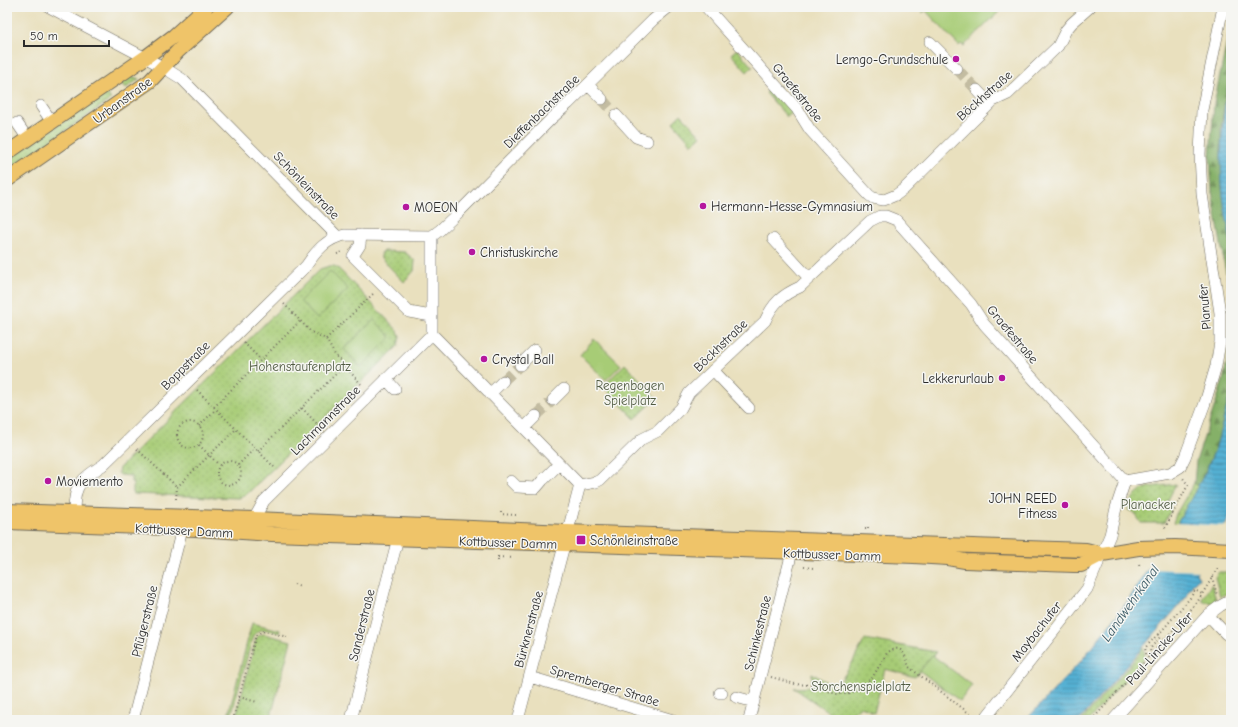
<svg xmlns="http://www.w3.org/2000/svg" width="1238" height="727" font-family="'Comic Neue',sans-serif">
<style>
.green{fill:url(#green-dots);stroke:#697c50}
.forest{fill:url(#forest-firs);stroke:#586e49}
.pitch{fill:#a7cc76;stroke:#697c50}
.water{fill:url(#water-rules);stroke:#406e7f}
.pier{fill:#e9e0be}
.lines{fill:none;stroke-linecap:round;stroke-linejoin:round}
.minor-tunnel{stroke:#c3bca1;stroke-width:11;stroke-dasharray:11 5.5;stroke-linecap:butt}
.minor-casing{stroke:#6e6a5e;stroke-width:12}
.major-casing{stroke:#6e6a5e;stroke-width:16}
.path{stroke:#6e6a5e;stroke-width:2;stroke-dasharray:1 3;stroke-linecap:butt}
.minor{stroke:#fff;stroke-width:11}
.major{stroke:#efc469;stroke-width:14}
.poi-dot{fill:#b5179e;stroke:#f6f6f2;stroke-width:1.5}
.labels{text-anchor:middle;stroke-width:3;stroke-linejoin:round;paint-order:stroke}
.poi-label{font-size:13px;fill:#2b2b2b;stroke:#f6f6f2;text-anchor:start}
.street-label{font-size:13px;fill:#2b2b2b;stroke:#f6f6f2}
.park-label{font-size:13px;fill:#505b42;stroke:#f6f6f2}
.water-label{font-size:14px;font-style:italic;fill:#3a5a66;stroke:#f6f6f2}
</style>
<defs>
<pattern id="green-dots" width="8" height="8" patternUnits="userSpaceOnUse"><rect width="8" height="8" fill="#a7cc76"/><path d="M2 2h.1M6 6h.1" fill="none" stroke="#90af66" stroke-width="1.8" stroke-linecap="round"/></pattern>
<pattern id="forest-firs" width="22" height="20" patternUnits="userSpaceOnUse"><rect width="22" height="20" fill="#85b067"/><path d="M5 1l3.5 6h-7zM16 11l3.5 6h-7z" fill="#6d8f55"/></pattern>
<pattern id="water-rules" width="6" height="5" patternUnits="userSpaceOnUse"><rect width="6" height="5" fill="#55b0d3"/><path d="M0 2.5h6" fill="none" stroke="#478fab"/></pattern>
</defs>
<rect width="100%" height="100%" fill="#f6f6f2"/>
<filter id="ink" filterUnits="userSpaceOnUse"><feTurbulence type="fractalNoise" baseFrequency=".025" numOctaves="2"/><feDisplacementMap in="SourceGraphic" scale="8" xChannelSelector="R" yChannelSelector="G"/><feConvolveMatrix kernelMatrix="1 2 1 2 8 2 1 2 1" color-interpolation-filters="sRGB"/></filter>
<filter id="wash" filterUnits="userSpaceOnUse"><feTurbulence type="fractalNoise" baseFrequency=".012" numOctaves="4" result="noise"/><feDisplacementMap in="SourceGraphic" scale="16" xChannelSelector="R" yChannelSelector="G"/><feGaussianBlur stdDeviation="0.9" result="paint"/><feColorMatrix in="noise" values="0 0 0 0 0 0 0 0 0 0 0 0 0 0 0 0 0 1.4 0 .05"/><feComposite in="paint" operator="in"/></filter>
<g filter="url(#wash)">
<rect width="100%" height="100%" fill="#e9e0be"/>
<path class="green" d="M 737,49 L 753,68 L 752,67 L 747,72 L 731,54 Z
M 130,75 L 139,79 L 125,89 L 120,82 Z
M 771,88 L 793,112 L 787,117 L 766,93 Z
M 106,92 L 110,98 L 110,100 L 7,171 L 7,160 Z
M 681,114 L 701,136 L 692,144 L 673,122 Z
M 384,251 L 405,252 L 415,261 L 414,271 L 404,282 L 381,258 L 381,253 Z
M 329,266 L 334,266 L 338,268 L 398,331 L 400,336 L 398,346 L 246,495 L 239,498 L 133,494 L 133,482 L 131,482 L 131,476 L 120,475 L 118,473 L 119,468 L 320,269 Z
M 625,364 L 657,398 L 635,419 L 603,386 Z
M 1194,483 L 1199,486 L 1177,524 L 1173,523 L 1176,514 Z
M 1176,484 L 1165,506 L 1171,510 L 1164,523 L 1141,523 L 1135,513 L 1128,510 C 1136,483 1151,488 1176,484 Z
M 1219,572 L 1231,572 L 1231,592 L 1220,596 L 1215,577 Z
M 1211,585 L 1212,585 L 1216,600 L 1212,603 L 1203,601 L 1202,599 Z
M 252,623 L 280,630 L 279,633 C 269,630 260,626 253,636 L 230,720 L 227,720 Z
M 264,634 L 291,641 L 270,720 L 235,720 L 256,639 L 259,635 Z
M 865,639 L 936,652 L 915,677 L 885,669 L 874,713 L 861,706 L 844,720 L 840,720 L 794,688 L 812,687 L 812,673 L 836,688 L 851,665 Z
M 1143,647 L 1145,657 L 1089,720 L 1082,720 L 1140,653 L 1139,652 Z"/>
<path class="forest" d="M 1231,22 L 1231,73 L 1225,99 L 1221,128 L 1221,157 L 1222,187 L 1231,243 L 1231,303 L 1212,191 L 1210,156 L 1214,104 Z
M 1231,340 L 1231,391 L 1216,447 L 1199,486 L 1194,483 L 1196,461 L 1223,381 Z"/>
<path class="pitch" d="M 917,7 L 1004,7 L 964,46 L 961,44 L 959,46 L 925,10 L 923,13 Z
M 330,271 L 348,289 L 317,319 L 300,301 Z
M 374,320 L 391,337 L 361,367 L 344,349 Z
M 594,339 L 621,365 L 606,380 L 580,355 Z
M 932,655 L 972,685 L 960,701 L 920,671 Z"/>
<path class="water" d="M 1231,73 L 1231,243 C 1228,224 1223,205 1222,185 C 1219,147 1223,110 1231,73 Z
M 1231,391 L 1231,512 L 1226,524 L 1196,573 L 1199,578 L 1198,580 L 1196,580 L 1187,593 L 1188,595 L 1080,720 L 1026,720 L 1081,661 L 1127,602 L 1177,524 L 1205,473 L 1216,447 Z"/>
<path class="pier" d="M 1175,523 L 1227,526 L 1200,571 L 1145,569 Z"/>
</g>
<g filter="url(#ink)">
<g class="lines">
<path class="minor-tunnel" d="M 957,69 L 977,90
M 602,99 L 616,115
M 503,381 L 520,365
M 536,416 L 553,400"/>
<defs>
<path id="minor" d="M 49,7 L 163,67 L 182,79 L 337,236
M 706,7 L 797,109 L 810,130 L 869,195 L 873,198 L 884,200 L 896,195 L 904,189 L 993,101 L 1008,94 L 1058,46 L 1066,30 L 1072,23 L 1090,7
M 930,42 L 957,69
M 588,85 L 602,99
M 977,90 L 990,104
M 41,106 L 52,122
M 616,115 L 636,137 L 647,141
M 17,123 L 28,139
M 361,235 L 360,245 L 353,256 L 409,312 L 431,316
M 432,236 L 440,230 L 459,212 L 551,119 L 568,104 L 653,20 L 669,7
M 773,239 L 809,278
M 432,336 L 435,337 L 580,485
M 432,336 L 432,236
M 520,365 L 535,350
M 713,370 L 749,408
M 386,379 L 395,389
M 490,394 L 503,381
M 553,400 L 564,389
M 524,428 L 536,416
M 544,479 L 559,464
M 511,481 L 517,487 L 536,488 L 542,481
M 1125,481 L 1170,473 L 1180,467 L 1185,457 L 1205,403 L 1216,366 L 1220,342 L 1220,313 L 1202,194 L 1200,154 L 1202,110 L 1223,7
M 580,485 L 596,482 L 600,480 L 642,439 L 658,431 L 681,408 L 689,393 L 765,321 C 773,303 782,295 800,287 L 870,221 L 880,216 L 886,216 L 896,220 L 971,304 L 984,324 L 1125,481
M 74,521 C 74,488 75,483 103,465 L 306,266 C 316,251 327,238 345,235 L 432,236
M 253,526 L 254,519 L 264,501 L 428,338 L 432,336
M 1208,615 L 1226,634
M 530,677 L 673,720
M 720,693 L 722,693
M 736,697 L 754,702
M 133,720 L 182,529
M 351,720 L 398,538
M 518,720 L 580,485
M 749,720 L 792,552
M 984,720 L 1087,589 L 1110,535 L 1116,508 L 1125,481
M 1113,720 L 1208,615 L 1220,606 L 1231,600"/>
<path id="major" d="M 7,153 L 146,57 L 174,36 L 206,7
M 7,180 L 150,81 L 178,51 L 227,7
M 7,511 L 254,519 L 567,532 L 1086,550 L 1102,554
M 7,522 L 196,529 L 272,534 L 914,556 L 948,558 L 965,561 L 1074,565 L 1081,565 L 1102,554 L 1138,548 L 1175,547 L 1231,550"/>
</defs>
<use href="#minor" class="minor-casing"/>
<use href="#major" class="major-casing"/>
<path class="path" d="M 337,254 L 343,252
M 284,304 L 311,332 L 326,339 L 335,355 L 361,384
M 326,339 L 374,293
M 244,343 L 261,360
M 197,390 L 276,469
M 214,407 L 300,321
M 302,408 L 319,426
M177 435a13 13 0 1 1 26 0a13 13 0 1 1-26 0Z
M 199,426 L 216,409
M 199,445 L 219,465
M 137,449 L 177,487
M 258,451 L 344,366
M217 473a12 12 0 1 1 24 0a12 12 0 1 1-24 0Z
M 238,465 L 255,448
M 176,499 L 177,487 L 236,429
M 501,512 L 501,514 L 516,515
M 1165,528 L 1188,485 L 1183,478
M 865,529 L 868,529 L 868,525
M 498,557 L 514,558
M 498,561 L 498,556
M 1139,564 L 1140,567
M 804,567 L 814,568
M 1212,577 L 1217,595
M 294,584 L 301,586
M 1151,655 L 1150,649 L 1160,637 L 1159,634 L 1190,598 L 1195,590 L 1202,594
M 1147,658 L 1145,648 L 1157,635 L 1159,634
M 771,677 L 795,684 L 812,685 L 836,694 L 846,694 L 855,691 L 872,678 L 887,653 C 902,641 906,657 909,667 L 974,717
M 239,697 L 257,702
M 233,720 L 256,635 L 261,632 L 265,631 L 287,637
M 1092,720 L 1183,619 L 1198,601 L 1218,568"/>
<use href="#minor" class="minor"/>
<use href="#major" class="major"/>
</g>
</g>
<g class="poi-dot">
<circle cx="956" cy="59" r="4"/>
<circle cx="703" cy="206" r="4"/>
<circle cx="406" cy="207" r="4"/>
<circle cx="472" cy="252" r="4"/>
<circle cx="484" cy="359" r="4"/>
<circle cx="1002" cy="378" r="4"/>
<circle cx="48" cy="481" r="4"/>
<circle cx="1065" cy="505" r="4"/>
<rect x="576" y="535" width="10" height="10" rx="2"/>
</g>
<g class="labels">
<g class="poi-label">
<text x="948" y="64" text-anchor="end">Lemgo-Grundschule</text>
<text x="711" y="211">Hermann-Hesse-Gymnasium</text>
<text x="414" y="212">MOEON</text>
<text x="480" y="257">Christuskirche</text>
<text x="492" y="364">Crystal Ball</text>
<text x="994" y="383" text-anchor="end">Lekkerurlaub</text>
<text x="56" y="486">Moviemento</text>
<text x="1057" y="503" text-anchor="end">JOHN REED<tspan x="1057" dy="15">Fitness</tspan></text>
<text x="590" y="545">Schönleinstraße</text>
</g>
<g class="street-label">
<text transform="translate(798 92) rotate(51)" y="5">Graefestraße</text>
<text transform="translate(984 95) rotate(-41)" y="5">Böckhstraße</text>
<text transform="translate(122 100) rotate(-36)" y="5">Urbanstraße</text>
<text transform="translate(541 111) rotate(-44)" y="5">Dieffenbachstraße</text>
<text transform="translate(307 185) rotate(46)" y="5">Schönleinstraße</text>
<text transform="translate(1204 307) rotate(-95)" y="5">Planufer</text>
<text transform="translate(1013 334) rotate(50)" y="5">Graefestraße</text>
<text transform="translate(720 345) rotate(-44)" y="5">Böckhstraße</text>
<text transform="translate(185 365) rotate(-45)" y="5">Boppstraße</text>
<text transform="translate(325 420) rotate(-45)" y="5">Lachmannstraße</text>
<text transform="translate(184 530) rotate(3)" y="5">Kottbusser Damm</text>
<text transform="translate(508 542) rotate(2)" y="5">Kottbusser Damm</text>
<text transform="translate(832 554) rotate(2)" y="5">Kottbusser Damm</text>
<text transform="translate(144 621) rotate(-76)" y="5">Pflügerstraße</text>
<text transform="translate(361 625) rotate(-76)" y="5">Sanderstraße</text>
<text transform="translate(528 629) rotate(-75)" y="5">Bürknerstraße</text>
<text transform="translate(1036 631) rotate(-52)" y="5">Maybachufer</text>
<text transform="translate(757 633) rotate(-76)" y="5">Schinkestraße</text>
<text transform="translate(1159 648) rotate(-48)" y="5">Paul-Lincke-Ufer</text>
<text transform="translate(605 685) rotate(17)" y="5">Spremberger Straße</text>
</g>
<g class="park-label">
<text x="300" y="371">Hohenstaufenplatz</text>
<text x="630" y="390">Regenbogen<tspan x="630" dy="15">Spielplatz</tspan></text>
<text x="1148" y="509">Planacker</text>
<text x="861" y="691">Storchenspielplatz</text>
</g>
<g class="water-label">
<text transform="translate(1130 603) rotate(-55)" y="5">Landwehrkanal</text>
</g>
</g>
<rect width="1238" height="727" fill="none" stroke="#f6f6f2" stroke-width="24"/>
<path d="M24 40v6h85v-6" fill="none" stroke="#2b2b2b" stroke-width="2"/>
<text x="30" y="40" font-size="12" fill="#2b2b2b" stroke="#f6f6f2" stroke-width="3" paint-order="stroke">50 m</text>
</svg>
